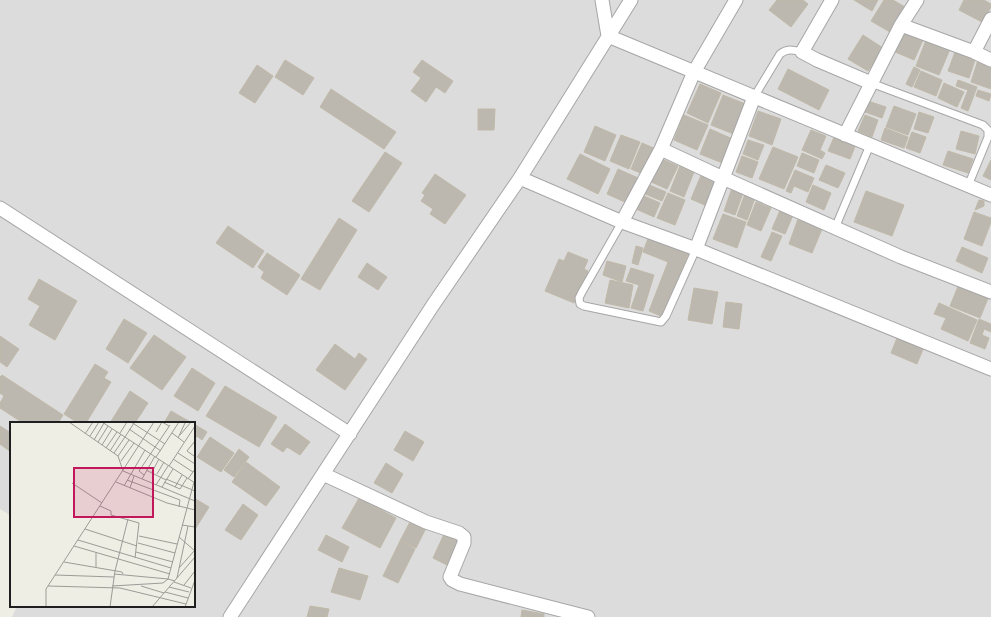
<svg xmlns="http://www.w3.org/2000/svg" width="991" height="617" font-family="Poppins,sans-serif">
<style>
.residential{fill:#dddcdc}
.building{fill:#bcb8af;stroke:#c0b9a8}
.lines{fill:none;stroke-linecap:round;stroke-linejoin:round}
.service-casing{stroke:#a6a6a6;stroke-width:9}
.minor-casing{stroke:#a6a6a6;stroke-width:15}
.service{stroke:#fff;stroke-width:7}
.minor{stroke:#fff;stroke-width:13}
.inset-road{fill:none;stroke:#9c9b96;stroke-width:1}
.view{fill:#c2185b;fill-opacity:0.15;stroke:#c2185b;stroke-width:2}
.inset-edge{fill:none;stroke:#1f1f1f;stroke-width:2}
</style>
<rect width="100%" height="100%" fill="#efeee5"/>
<path class="residential" d="M 0,0 L 991,0 L 991,617 L 12,617 L 17,606 L 194,606 L 194,423 L 11,423 L 11,516 L 0,509 Z"/>
<path class="building" d="M 777,0 L 803,0 L 808,4 L 791,27 L 769,10 Z
M 854,0 L 878,0 L 872,11 Z
M 884,0 L 893,0 L 905,7 L 890,32 L 871,21 Z
M 964,0 L 984,0 L 991,4 L 991,7 L 982,22 L 959,10 Z
M 903,31 L 923,40 L 914,60 L 893,51 Z
M 863,35 L 883,48 L 868,71 L 848,59 Z
M 926,40 L 950,49 L 939,75 L 916,66 Z
M 955,52 L 975,60 L 969,78 L 948,71 Z
M 285,60 L 314,78 L 303,95 L 275,77 Z
M 422,60 L 453,81 L 445,93 L 436,87 L 426,102 L 411,91 L 421,78 L 413,72 Z
M 978,60 L 991,65 L 991,89 L 971,82 Z
M 257,65 L 273,76 L 255,103 L 239,93 Z
M 914,67 L 920,70 L 912,87 L 906,84 Z
M 788,69 L 829,90 L 819,110 L 778,89 Z
M 921,71 L 942,80 L 936,96 L 914,87 Z
M 958,80 L 977,87 L 968,111 L 961,108 L 968,90 L 956,86 Z
M 944,83 L 964,92 L 957,107 L 938,98 Z
M 700,84 L 721,93 L 708,123 L 687,113 Z
M 331,89 L 396,132 L 384,149 L 320,107 Z
M 978,90 L 991,94 L 989,101 L 976,96 Z
M 723,95 L 748,105 L 736,135 L 711,125 Z
M 868,101 L 886,107 L 882,118 L 865,112 Z
M 894,106 L 916,114 L 908,135 L 886,127 Z
M 478,109 L 495,109 L 494,130 L 478,130 Z
M 758,111 L 781,119 L 772,145 L 749,136 Z
M 919,112 L 934,117 L 928,133 L 914,129 Z
M 684,115 L 708,125 L 697,150 L 674,140 Z
M 865,115 L 878,120 L 872,137 L 858,131 Z
M 595,126 L 616,135 L 605,161 L 584,152 Z
M 885,128 L 908,137 L 904,148 L 881,140 Z
M 710,129 L 735,140 L 725,164 L 700,154 Z
M 811,130 L 826,136 L 820,150 L 825,153 L 822,159 L 802,150 Z
M 961,131 L 979,136 L 975,154 L 956,149 Z
M 912,132 L 926,137 L 920,153 L 906,148 Z
M 621,135 L 640,142 L 629,169 L 610,161 Z
M 835,135 L 856,144 L 850,159 L 828,151 Z
M 748,140 L 764,145 L 758,160 L 743,154 Z
M 642,143 L 656,149 L 645,175 L 631,169 Z
M 773,147 L 798,157 L 784,189 L 759,179 Z
M 948,151 L 973,159 L 968,173 L 943,165 Z
M 385,152 L 402,163 L 369,212 L 352,201 Z
M 802,153 L 819,160 L 814,173 L 797,166 Z
M 580,154 L 610,169 L 598,194 L 567,179 Z
M 742,156 L 758,162 L 752,178 L 736,172 Z
M 660,158 L 678,166 L 667,189 L 649,181 Z
M 991,160 L 991,180 L 983,176 Z
M 826,165 L 845,173 L 838,188 L 819,180 Z
M 680,166 L 694,172 L 684,197 L 670,191 Z
M 618,169 L 638,178 L 627,203 L 607,194 Z
M 795,170 L 814,178 L 808,192 L 794,186 L 791,193 L 786,191 Z
M 702,173 L 720,181 L 709,207 L 691,199 Z
M 435,174 L 466,195 L 445,224 L 430,214 L 433,209 L 421,201 L 425,195 L 422,193 Z
M 647,184 L 666,192 L 662,201 L 643,193 Z
M 813,185 L 831,193 L 824,210 L 806,202 Z
M 732,188 L 743,193 L 735,215 L 724,211 Z
M 866,191 L 904,205 L 892,236 L 854,222 Z
M 668,193 L 685,200 L 675,225 L 657,218 Z
M 745,194 L 755,198 L 747,220 L 737,216 Z
M 642,195 L 660,203 L 654,217 L 636,209 Z
M 979,200 L 984,201 L 984,206 L 975,210 Z
M 756,202 L 771,208 L 761,231 L 747,225 Z
M 781,208 L 794,213 L 785,234 L 772,229 Z
M 974,212 L 991,218 L 991,222 L 982,246 L 964,239 Z
M 723,214 L 746,222 L 737,248 L 713,239 Z
M 339,218 L 357,230 L 320,290 L 301,279 Z
M 798,219 L 822,229 L 812,253 L 789,244 Z
M 228,226 L 264,251 L 253,268 L 216,243 Z
M 772,232 L 782,236 L 771,261 L 761,257 Z
M 649,236 L 689,252 L 663,317 L 649,311 L 668,262 L 643,252 Z
M 636,246 L 643,248 L 638,265 L 632,263 Z
M 962,247 L 988,258 L 982,273 L 956,261 Z
M 568,252 L 588,260 L 584,269 L 588,271 L 574,303 L 545,291 L 559,259 L 564,261 Z
M 267,253 L 300,275 L 287,295 L 261,278 L 264,272 L 258,267 Z
M 607,261 L 626,266 L 622,282 L 603,275 Z
M 367,263 L 387,277 L 378,290 L 358,277 Z
M 631,268 L 654,275 L 643,311 L 631,308 L 639,285 L 626,281 Z
M 39,279 L 77,301 L 55,340 L 29,325 L 40,306 L 28,299 Z
M 610,280 L 633,285 L 629,308 L 605,303 Z
M 959,284 L 989,296 L 980,318 L 950,306 Z
M 694,288 L 718,292 L 712,324 L 688,320 Z
M 726,302 L 742,304 L 739,329 L 723,327 Z
M 939,303 L 977,320 L 968,341 L 941,329 L 946,318 L 934,314 Z
M 124,319 L 147,333 L 128,363 L 106,349 Z
M 979,319 L 991,324 L 991,332 L 984,329 L 982,335 L 989,338 L 985,349 L 970,343 Z
M 899,333 L 925,344 L 917,364 L 891,353 Z
M 154,335 L 186,357 L 162,390 L 130,368 Z
M 0,336 L 19,349 L 7,367 L 0,362 Z
M 335,344 L 355,359 L 359,353 L 367,359 L 345,390 L 316,370 Z
M 95,364 L 108,372 L 104,378 L 111,382 L 86,423 L 78,423 L 64,414 Z
M 192,368 L 215,383 L 198,411 L 174,396 Z
M 2,375 L 63,415 L 58,423 L 23,423 L 0,408 L 0,403 L 4,396 L 0,393 L 0,377 Z
M 225,386 L 277,417 L 259,447 L 206,416 Z
M 130,391 L 148,403 L 135,423 L 110,423 Z
M 171,411 L 192,423 L 164,423 Z
M 194,424 L 207,432 L 202,440 L 197,436 L 194,441 Z
M 285,424 L 310,442 L 300,455 L 287,447 L 283,452 L 271,444 Z
M 0,426 L 11,433 L 11,452 L 0,444 Z
M 405,431 L 424,442 L 413,461 L 394,450 Z
M 210,437 L 234,453 L 221,472 L 197,457 Z
M 239,449 L 249,457 L 234,477 L 224,470 Z
M 246,462 L 280,487 L 266,506 L 232,482 Z
M 386,463 L 403,474 L 392,493 L 374,483 Z
M 194,498 L 209,507 L 194,531 Z
M 359,498 L 396,518 L 380,548 L 342,528 Z
M 243,504 L 258,515 L 241,540 L 225,530 Z
M 412,518 L 427,526 L 416,548 L 400,541 Z
M 445,532 L 459,539 L 447,565 L 433,558 Z
M 326,535 L 349,547 L 342,562 L 318,550 Z
M 400,541 L 415,549 L 398,583 L 383,576 Z
M 339,568 L 368,576 L 360,600 L 331,592 Z
M 310,606 L 329,609 L 327,617 L 307,617 Z
M 522,610 L 544,614 L 544,617 L 521,617 Z"/>
<g class="lines">
<defs>
<path id="service" d="M 871,83 L 983,125 L 988,130 L 988,137 L 968,186
M 754,97 L 780,54 C 788,48 793,50 802,52
M 622,222 L 582,292 L 579,298 L 580,304 L 584,306 L 661,322 L 666,316 L 696,249
M 835,228 L 870,145"/>
<path id="minor" d="M 602,0 L 608,36 L 991,195
M 832,0 L 802,52 L 817,60 L 871,83
M 901,25 L 974,52 L 991,60
M 974,52 L 991,19
M 845,135 L 901,25 L 917,0
M 661,149 L 723,178 L 901,257 L 991,292
M 520,178 L 622,222 L 696,249 L 991,369
M 0,208 L 350,434
M 622,222 L 661,149 L 694,72 L 736,0
M 696,249 L 754,97
M 323,474 L 426,522 L 459,533 L 464,537 L 464,543 L 450,577 L 452,580 L 460,584 L 588,617
M 230,617 L 433,305 L 520,178 L 631,0"/>
</defs>
<use href="#service" class="service-casing"/>
<use href="#minor" class="minor-casing"/>
<use href="#service" class="service"/>
<use href="#minor" class="minor"/>
</g>
<g transform="translate(10 422)">
<rect width="185" height="185" fill="#efeee5"/>
<path class="inset-road" d="M 59,0 L 108,34 L 113,49 L 185,79M 92,0 L 185,61M 121,0 L 155,22M 119,7 L 151,29M 146,10 L 152,0 L 159,4M 110,11 L 117,0M 162,11 L 174,20M 75,12 L 83,0M 170,13 L 181,0M 80,14 L 89,0M 115,15 L 124,1M 168,16 L 175,1M 84,18 L 94,1M 88,20 L 98,4M 92,23 L 102,7M 96,26 L 107,10M 100,29 L 111,12M 104,31 L 115,15M 168,31 L 185,42M 108,34 L 119,18M 184,34 L 177,29 L 185,19M 146,35 L 169,0M 163,37 L 183,50M 111,39 L 124,21M 159,44 L 185,4M 136,48 L 156,58M 142,50 L 149,37M 147,52 L 154,40M 134,53 L 129,49 L 160,3M 132,57 L 145,34M 156,57 L 185,69M 178,57 L 185,47M 117,58 L 170,78 L 169,85M 106,60 L 157,81 L 185,88M 154,60 L 170,67 L 177,56M 62,61 L 92,81M 146,63 L 158,44M 114,64 L 135,28M 152,65 L 163,47M 165,65 L 172,53M 120,66 L 124,54M 90,84 L 101,89 L 101,93 L 129,101 L 125,136M 172,103 L 185,105M 75,107 L 127,124M 129,114 L 167,122M 169,115 L 185,129M 68,118 L 161,146M 128,121 L 165,131M 64,124 L 160,152M 126,130 L 163,140M 86,131 L 86,145M 54,140 L 112,150 L 113,152M 169,146 L 185,128M 45,153 L 104,155M 167,156 L 178,104M 165,159 L 158,157 L 184,60M 164,160 L 181,166M 174,163 L 185,149M 38,164 L 110,166 L 176,182M 102,164 L 153,161 L 158,157 L 104,152M 131,164 L 154,171M 159,165 L 179,170M 155,170 L 178,176M 36,185 L 36,167 L 144,0M 100,185 L 105,149 L 118,97M 142,185 L 185,135M 175,185 L 185,158"/>
<path class="view" d="M 64,46 L 143,46 L 143,95 L 64,95 Z"/>
<rect width="185" height="185" class="inset-edge"/>
</g>
</svg>
